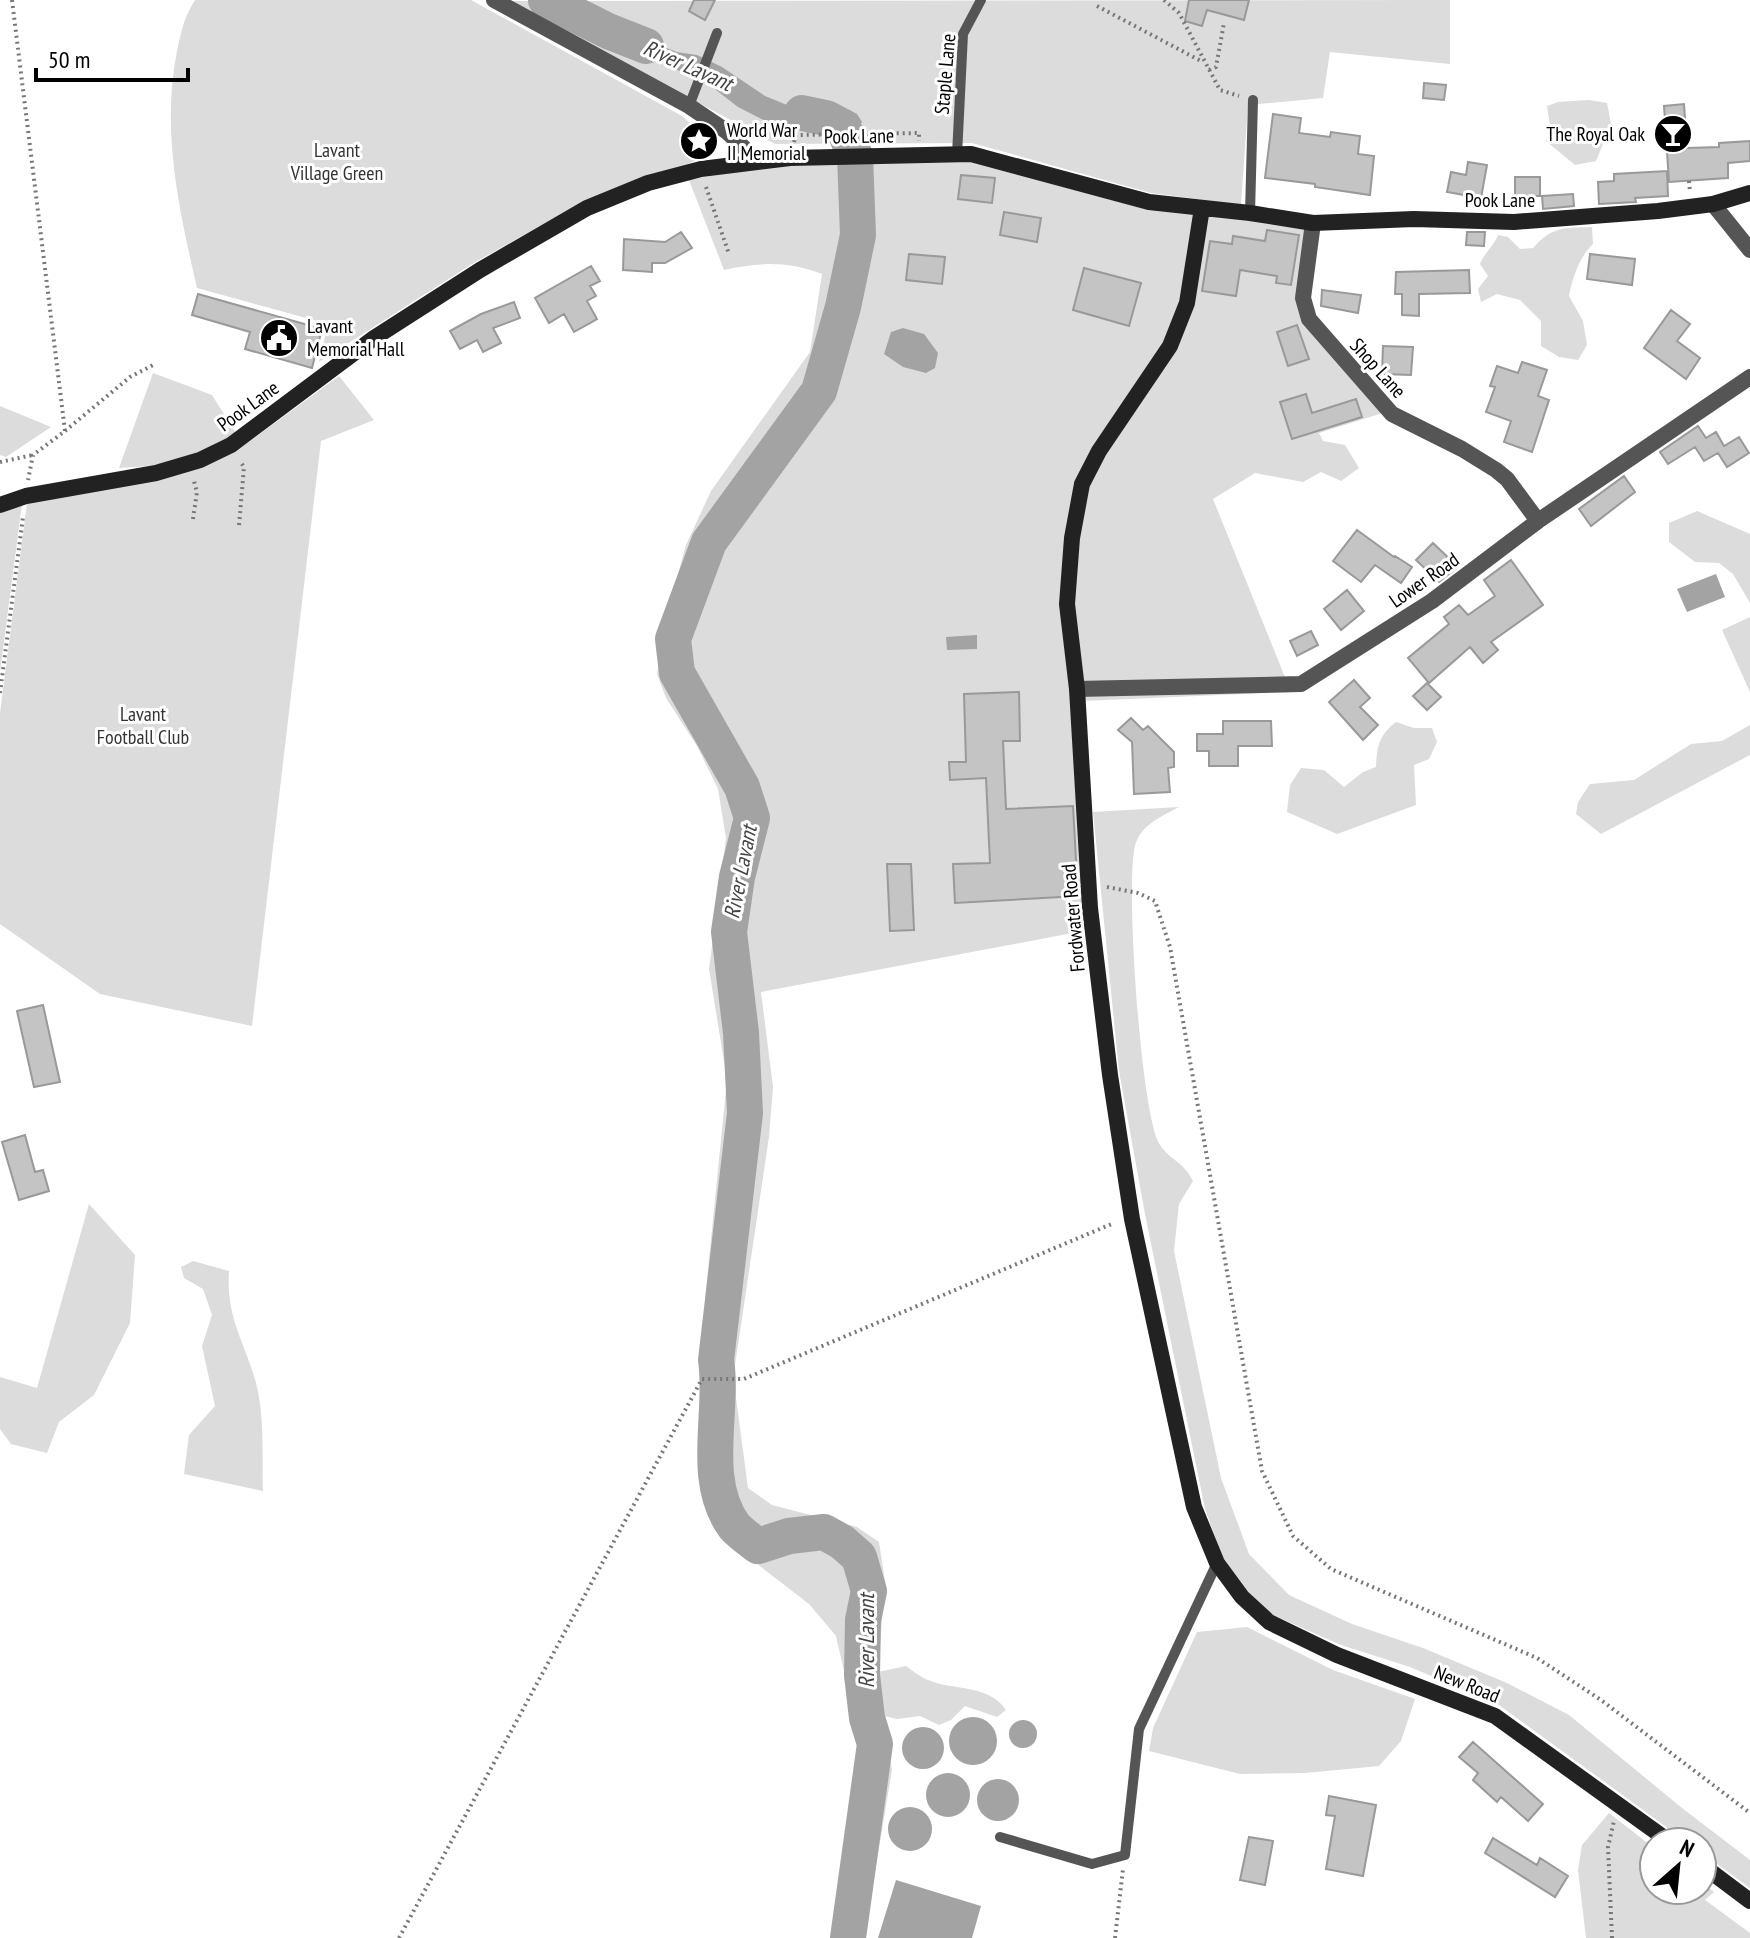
<svg xmlns="http://www.w3.org/2000/svg" width="1750" height="1938" font-family="'PT Sans Narrow',sans-serif">
<style>
.green{fill:#dcdcdc}
.water{fill:#a3a3a3}
.lines{fill:none;stroke-linecap:round;stroke-linejoin:round}
.river{stroke:#a3a3a3;stroke-width:36}
.building{fill:#c4c4c4;stroke:#999;stroke-width:2}
.path{stroke:#777;stroke-width:4;stroke-dasharray:2 4;stroke-linecap:butt}
.lane{stroke:#555;stroke-width:10}
.street{stroke:#555;stroke-width:16}
.secondary{stroke:#222;stroke-width:16}
.labels{text-anchor:middle;stroke-width:6;stroke-linejoin:round;paint-order:stroke}
.street-label{font-size:20px;fill:#000;stroke:#fff}
.poi-label{font-size:20px;fill:#000;stroke:#fff;text-anchor:start}
.park-label{font-size:20px;fill:#333;stroke:#fff}
.water-label{font-size:22px;font-style:italic;fill:#444;stroke:#fff}
</style>
<rect width="100%" height="100%" fill="#fff"/>
<path class="green" d="M 195,0 L 471,0 L 682,116 L 710,141 C 707,155 700,159 688,164 L 577,205 L 472,264 L 319,362 L 328,324 L 197,288 C 179,209 161,132 177,51 C 181,32 184,17 195,0 Z
M 1450,0 L 1450,64 L 1330,52 L 1323,98 L 1248,105 L 1241,205 L 1151,193 L 972,143 L 775,144 L 509,1 Z
M 1589,100 L 1607,103 L 1611,124 L 1596,161 L 1575,165 L 1546,141 L 1550,125 L 1547,106 L 1558,102 Z
M 971,160 L 1309,227 L 1300,297 L 1386,412 L 1319,433 L 1323,441 L 1345,445 L 1359,468 L 1341,481 L 1321,472 L 1303,482 L 1255,473 L 1213,499 L 1291,692 L 1083,701 L 1083,931 L 761,992 L 773,1087 L 769,1137 L 735,1365 L 736,1398 L 748,1488 L 772,1505 L 857,1527 L 879,1542 L 885,1581 L 878,1672 L 906,1666 C 913,1671 920,1677 928,1680 C 954,1691 989,1684 1006,1710 L 997,1717 L 965,1706 L 951,1720 L 939,1725 L 920,1716 L 897,1719 L 884,1716 L 892,1770 L 864,1938 L 836,1938 L 857,1792 L 861,1746 L 836,1636 L 809,1604 L 748,1557 L 725,1533 L 707,1485 L 709,1363 L 705,1299 L 727,1080 L 709,969 L 726,838 L 718,789 L 697,746 L 666,698 L 657,674 L 664,624 L 686,545 L 711,491 L 810,352 L 822,274 C 788,261 759,262 724,270 L 689,180 L 756,167 Z
M 1592,227 L 1593,244 C 1579,258 1573,276 1569,296 L 1583,321 L 1587,345 L 1578,360 L 1559,357 L 1541,346 L 1541,321 L 1520,300 L 1497,294 L 1481,302 L 1478,289 L 1488,276 L 1480,264 C 1485,252 1493,247 1498,235 L 1508,237 L 1520,249 L 1533,248 C 1553,226 1563,228 1592,227 Z
M 153,373 L 212,395 L 237,435 C 193,458 168,466 119,468 Z
M 339,376 L 374,420 L 321,441 L 252,1026 L 100,994 L 0,924 L 0,713 L 27,503 L 157,479 L 235,452 Z
M 0,406 L 51,427 L 6,457 L 0,455 Z
M 22,504 L 0,672 L 0,512 Z
M 1697,511 L 1750,534 L 1750,603 L 1733,574 L 1719,563 L 1695,562 L 1669,542 L 1669,523 Z
M 1750,617 L 1750,692 L 1722,630 Z
M 1396,722 L 1414,728 L 1432,728 L 1437,742 L 1429,759 L 1414,765 L 1416,805 L 1337,834 L 1287,812 L 1290,785 L 1301,768 L 1324,770 L 1344,787 L 1363,772 L 1376,767 C 1377,746 1379,735 1396,722 Z
M 1750,725 L 1750,755 L 1601,834 L 1576,814 L 1578,802 L 1590,784 L 1634,780 L 1691,744 L 1722,741 Z
M 1179,807 C 1161,817 1140,825 1135,846 C 1125,882 1141,1118 1160,1145 C 1170,1160 1183,1161 1193,1181 L 1179,1204 L 1174,1251 L 1221,1478 L 1249,1554 L 1289,1595 L 1352,1624 L 1423,1648 L 1507,1683 L 1569,1715 L 1682,1808 L 1750,1860 L 1750,1888 L 1702,1853 L 1702,1842 L 1687,1842 L 1499,1705 L 1410,1667 L 1341,1645 L 1273,1615 L 1250,1594 L 1222,1556 L 1205,1509 L 1145,1214 L 1119,1071 L 1093,812 Z
M 89,1204 L 135,1255 L 130,1323 L 94,1395 L 59,1422 L 47,1453 L 11,1444 L 0,1429 L 0,1377 L 37,1388 Z
M 193,1261 L 229,1271 C 226,1317 243,1339 255,1379 C 265,1415 262,1454 263,1491 L 184,1474 L 189,1435 L 215,1406 L 202,1346 L 212,1315 L 203,1289 L 184,1278 L 181,1267 Z
M 1247,1627 L 1333,1670 L 1415,1699 L 1401,1741 L 1379,1766 L 1305,1773 L 1240,1774 L 1149,1751 L 1153,1728 L 1197,1632 Z
M 1609,1813 L 1654,1848 L 1654,1890 L 1702,1890 L 1702,1883 L 1714,1892 L 1705,1900 L 1750,1933 L 1750,1938 L 1586,1938 L 1578,1870 L 1582,1845 Z"/>
<path class="water" d="M 610,27 L 677,52 L 697,55 L 722,67 L 765,96 L 787,105 L 849,110 L 857,114 L 862,122 L 857,130 L 779,128 L 738,107 L 711,86 L 608,37 L 603,29 Z
M 903,328 L 924,334 L 938,353 L 935,368 L 926,373 L 903,367 L 884,354 L 891,332 Z
M 1716,574 L 1725,597 L 1687,612 L 1677,589 Z
M 977,635 L 977,649 L 947,650 L 946,637 Z
M949 1741a24 24 0 1 1 48 0a24 24 0 1 1-48 0Z
M1009 1734a14 14 0 1 1 28 0a14 14 0 1 1-28 0Z
M902 1748a21 21 0 1 1 42 0a21 21 0 1 1-42 0Z
M926 1795a22 22 0 1 1 44 0a22 22 0 1 1-44 0Z
M977 1800a21 21 0 1 1 42 0a21 21 0 1 1-42 0Z
M888 1829a22 22 0 1 1 44 0a22 22 0 1 1-44 0Z
M 896,1880 L 981,1906 L 972,1938 L 878,1938 Z"/>
<g class="lines">
<path class="river" d="M 546,0 L 608,31 L 646,46
M 802,113 L 826,118 L 843,127 L 855,156 L 858,235 L 843,307 L 819,391 L 709,542 L 673,639 L 677,673 L 742,787 L 752,818 L 737,877 L 729,932 L 741,1033 L 745,1113 L 716,1360 C 724,1412 700,1479 734,1526 C 740,1533 750,1540 758,1546 L 789,1536 L 824,1532 L 842,1542 L 859,1557 L 869,1591 L 863,1620 L 862,1675 L 867,1718 L 875,1744 L 848,1938"/>
</g>
<path class="building" d="M 694,0 L 715,0 L 705,20 L 689,11 Z
M 1189,0 L 1249,0 L 1244,20 L 1207,10 L 1202,26 L 1185,21 Z
M 1424,83 L 1446,85 L 1444,100 L 1423,98 Z
M 1684,104 L 1687,148 L 1719,147 L 1719,143 L 1750,141 L 1750,161 L 1728,163 L 1728,178 L 1669,182 L 1664,106 Z
M 1273,114 L 1301,118 L 1299,133 L 1330,137 L 1331,132 L 1360,136 L 1358,154 L 1374,156 L 1370,195 L 1315,187 L 1315,184 L 1265,178 Z
M 1468,162 L 1487,165 L 1481,198 L 1447,192 L 1451,172 L 1466,175 Z
M 1667,171 L 1668,196 L 1635,198 L 1636,202 L 1599,204 L 1598,182 L 1614,181 L 1614,174 Z
M 961,175 L 995,178 L 992,203 L 958,199 Z
M 1515,177 L 1540,177 L 1540,196 L 1515,196 Z
M 1573,194 L 1574,206 L 1543,209 L 1542,196 Z
M 1004,212 L 1041,218 L 1037,242 L 1000,235 Z
M 1267,230 L 1299,235 L 1291,285 L 1276,283 L 1277,276 L 1240,270 L 1236,296 L 1202,291 L 1210,241 L 1232,244 L 1233,236 L 1265,241 Z
M 681,232 L 692,248 L 665,263 L 652,263 L 652,272 L 623,270 L 624,239 L 665,242 Z
M 1467,232 L 1485,232 L 1484,246 L 1466,245 Z
M 909,254 L 945,257 L 942,284 L 906,280 Z
M 1590,254 L 1635,259 L 1632,285 L 1587,279 Z
M 591,266 L 600,281 L 590,286 L 596,296 L 587,301 L 597,319 L 574,332 L 564,314 L 549,323 L 535,298 Z
M 1084,268 L 1141,283 L 1129,326 L 1073,310 Z
M 1469,270 L 1470,293 L 1419,294 L 1419,316 L 1402,315 L 1402,294 L 1395,294 L 1396,272 Z
M 1322,290 L 1361,295 L 1358,313 L 1321,306 Z
M 198,294 L 322,329 L 312,368 L 245,349 L 250,332 L 192,315 Z
M 514,302 L 520,318 L 493,328 L 501,343 L 483,352 L 477,340 L 460,349 L 450,331 L 481,314 Z
M 1671,310 L 1690,324 L 1677,341 L 1700,358 L 1686,379 L 1644,348 Z
M 1297,325 L 1309,359 L 1288,366 L 1277,332 Z
M 1383,346 L 1413,347 L 1411,375 L 1382,374 Z
M 1522,362 L 1547,370 L 1538,396 L 1549,400 L 1532,452 L 1504,442 L 1511,421 L 1486,412 L 1495,387 L 1490,386 L 1497,366 L 1518,373 Z
M 1306,394 L 1312,413 L 1356,399 L 1362,417 L 1292,439 L 1280,402 Z
M 1698,426 L 1706,438 L 1716,432 L 1724,446 L 1739,437 L 1749,453 L 1727,467 L 1718,453 L 1704,461 L 1695,447 L 1668,464 L 1660,452 Z
M 1624,476 L 1635,492 L 1591,526 L 1579,509 Z
M 1357,530 L 1394,557 L 1395,556 L 1412,567 L 1401,583 L 1375,565 L 1361,582 L 1333,561 Z
M 1433,543 L 1458,567 L 1439,582 L 1416,560 Z
M 1511,560 L 1543,605 L 1491,642 L 1498,650 L 1483,663 L 1470,647 L 1429,683 L 1408,658 L 1449,624 L 1444,617 L 1459,605 L 1468,615 L 1495,596 L 1484,580 Z
M 1347,590 L 1364,611 L 1341,630 L 1324,609 Z
M 1311,631 L 1318,645 L 1297,656 L 1290,641 Z
M 1354,680 L 1370,698 L 1360,707 L 1378,725 L 1363,740 L 1329,702 Z
M 1427,683 L 1441,697 L 1427,710 L 1413,696 Z
M 1019,692 L 1020,741 L 1003,741 L 1006,809 L 1073,806 L 1078,896 L 955,903 L 953,864 L 990,863 L 986,778 L 950,780 L 949,762 L 966,762 L 964,694 Z
M 1131,718 L 1143,730 L 1148,726 L 1174,752 L 1174,767 L 1168,768 L 1170,792 L 1134,794 L 1132,742 L 1118,730 Z
M 1223,721 L 1271,721 L 1272,746 L 1238,746 L 1238,766 L 1209,766 L 1209,751 L 1197,751 L 1197,734 L 1223,734 Z
M 887,864 L 911,864 L 914,930 L 890,931 Z
M 43,1005 L 60,1082 L 34,1087 L 17,1011 Z
M 25,1135 L 35,1172 L 43,1170 L 49,1191 L 19,1200 L 2,1142 Z
M 1473,1742 L 1543,1804 L 1528,1821 L 1501,1797 L 1497,1802 L 1473,1780 L 1478,1773 L 1459,1757 Z
M 1329,1796 L 1376,1805 L 1363,1876 L 1326,1869 L 1335,1816 L 1326,1815 Z
M 1249,1837 L 1273,1841 L 1265,1885 L 1240,1880 Z
M 1493,1838 L 1537,1865 L 1540,1858 L 1568,1876 L 1555,1897 L 1485,1853 Z"/>
<g class="lines">
<path class="path" d="M 12,0 L 65,431 L 33,455 L 28,480
M 1164,0 L 1179,13 L 1220,90 L 1239,96
M 1097,6 L 1201,61
M 1209,70 L 1216,67 L 1224,23
M 794,142 L 796,135 L 919,133 L 919,141
M 1689,181 L 1690,192
M 706,187 L 729,254
M 65,431 L 130,377 L 155,364
M 0,462 L 33,455
M 193,519 L 197,492 L 194,481
M 239,525 L 244,467 L 240,461
M 0,693 L 23,517
M 1107,887 L 1138,893 L 1155,901 L 1170,947 L 1262,1471 L 1293,1536 L 1331,1569 L 1537,1658 L 1601,1700 L 1750,1813
M 399,1938 L 702,1379 L 744,1379 L 1114,1223
M 1115,1938 L 1123,1869
M 1612,1938 L 1608,1847 L 1614,1821"/>
<path class="lane" d="M 689,106 L 717,33
M 957,155 L 963,34 L 981,0
M 1250,213 L 1253,100
M 1000,1837 L 1092,1864 L 1125,1855 L 1139,1729 L 1217,1563"/>
<path class="street" d="M 494,0 L 689,106 L 726,131 L 758,161
M 1713,204 L 1750,250
M 1313,223 L 1303,298 L 1309,319 L 1392,414 L 1462,449 L 1496,470 L 1507,479 L 1538,521
M 1077,689 L 1301,684 L 1432,601 L 1538,521 L 1750,377"/>
<path class="secondary" d="M 1202,208 L 1187,303 L 1170,346 L 1099,451 L 1082,484 L 1072,538 L 1067,604 L 1077,689 L 1090,908 L 1110,1075 L 1132,1219 L 1194,1507 L 1217,1563 L 1242,1597 L 1269,1622 L 1337,1655 L 1495,1716 L 1670,1842
M 0,505 L 26,496 L 156,473 L 200,460 L 231,445 L 374,338 L 480,270 L 587,208 L 648,183 L 701,169 L 790,158 L 971,154 L 1149,202 L 1250,213 L 1313,223 L 1414,219 L 1514,222 L 1658,211 L 1713,204 L 1750,193
M 1702,1865 L 1750,1901"/>
</g>
<defs>
<symbol id="bar-disc" viewBox="-11 -11 22 22"><circle r="9.5" fill="#000" stroke="#fff"/><path d="M-6-5H6L.8 .8V4.5H3.5V6h-7V4.5H-.8V.8Z" fill="#fff"/></symbol>
<symbol id="sight-disc" viewBox="-11 -11 22 22"><circle r="9.5" fill="#000" stroke="#fff"/><path d="M0-6L1.8-2.2L6-1.7L2.9 1.2L3.7 5.4L0 3.3L-3.7 5.4L-2.9 1.2L-6-1.7L-1.8-2.2Z" fill="#fff"/></symbol>
<symbol id="civic-disc" viewBox="-11 -11 22 22"><circle r="9.5" fill="#000" stroke="#fff"/><path d="M-.6-6.5H3V-4.5H.6V-3L4-1V1h2V6H-6V1h2V-1L-.6-3ZM-1.2 2.5V6h2.4V2.5Z" fill="#fff"/></symbol>
</defs>
<g fill-rule="evenodd">
<use href="#bar-disc" x="1651" y="112" width="44" height="44"/>
<use href="#sight-disc" x="677" y="119" width="44" height="44"/>
<use href="#civic-disc" x="257" y="316" width="44" height="44"/>
</g>
<g class="labels">
<g class="street-label">
<text transform="translate(945 74) rotate(-85)" y="7">Staple Lane</text>
<text transform="translate(859 136) rotate(-1)" y="7">Pook Lane</text>
<text x="1500" y="207">Pook Lane</text>
<text transform="translate(1378 368) rotate(48)" y="7">Shop Lane</text>
<text transform="translate(248 406) rotate(-36)" y="7">Pook Lane</text>
<text transform="translate(1424 580) rotate(-35)" y="7">Lower Road</text>
<text transform="translate(1073 918) rotate(-95)" y="7">Fordwater Road</text>
<text transform="translate(1467 1684) rotate(22)" y="7">New Road</text>
</g>
<g class="poi-label">
<text x="727" y="137">World War<tspan x="727" dy="23">II Memorial</tspan></text>
<text x="1645" y="141" text-anchor="end">The Royal Oak</text>
<text x="307" y="333">Lavant<tspan x="307" dy="23">Memorial Hall</tspan></text>
</g>
<g class="park-label">
<text x="337" y="157">Lavant<tspan x="337" dy="23">Village Green</tspan></text>
<text x="143" y="721">Lavant<tspan x="143" dy="23">Football Club</tspan></text>
</g>
<g class="water-label">
<text transform="translate(688 65) rotate(24)" y="8">River Lavant</text>
<text transform="translate(740 872) rotate(-79)" y="8">River Lavant</text>
<text transform="translate(866 1641) rotate(-90)" y="8">River Lavant</text>
</g>
</g>
<g transform="translate(1678 1866) rotate(27)"><circle r="38" fill="#ffffff" stroke="#999999" stroke-width="2"/>
<path d="M0-6L14 30L0 20L-14 30Z" fill="#000000"/>
<text y="-12" font-size="22" font-weight="bold" text-anchor="middle" fill="#000000">N</text>
</g>
<path d="M36 68v12h152v-12" fill="none" stroke="#000000" stroke-width="4"/>
<text x="48" y="68" font-size="24" fill="#000000" stroke="#ffffff" stroke-width="6" paint-order="stroke">50 m</text>
</svg>
